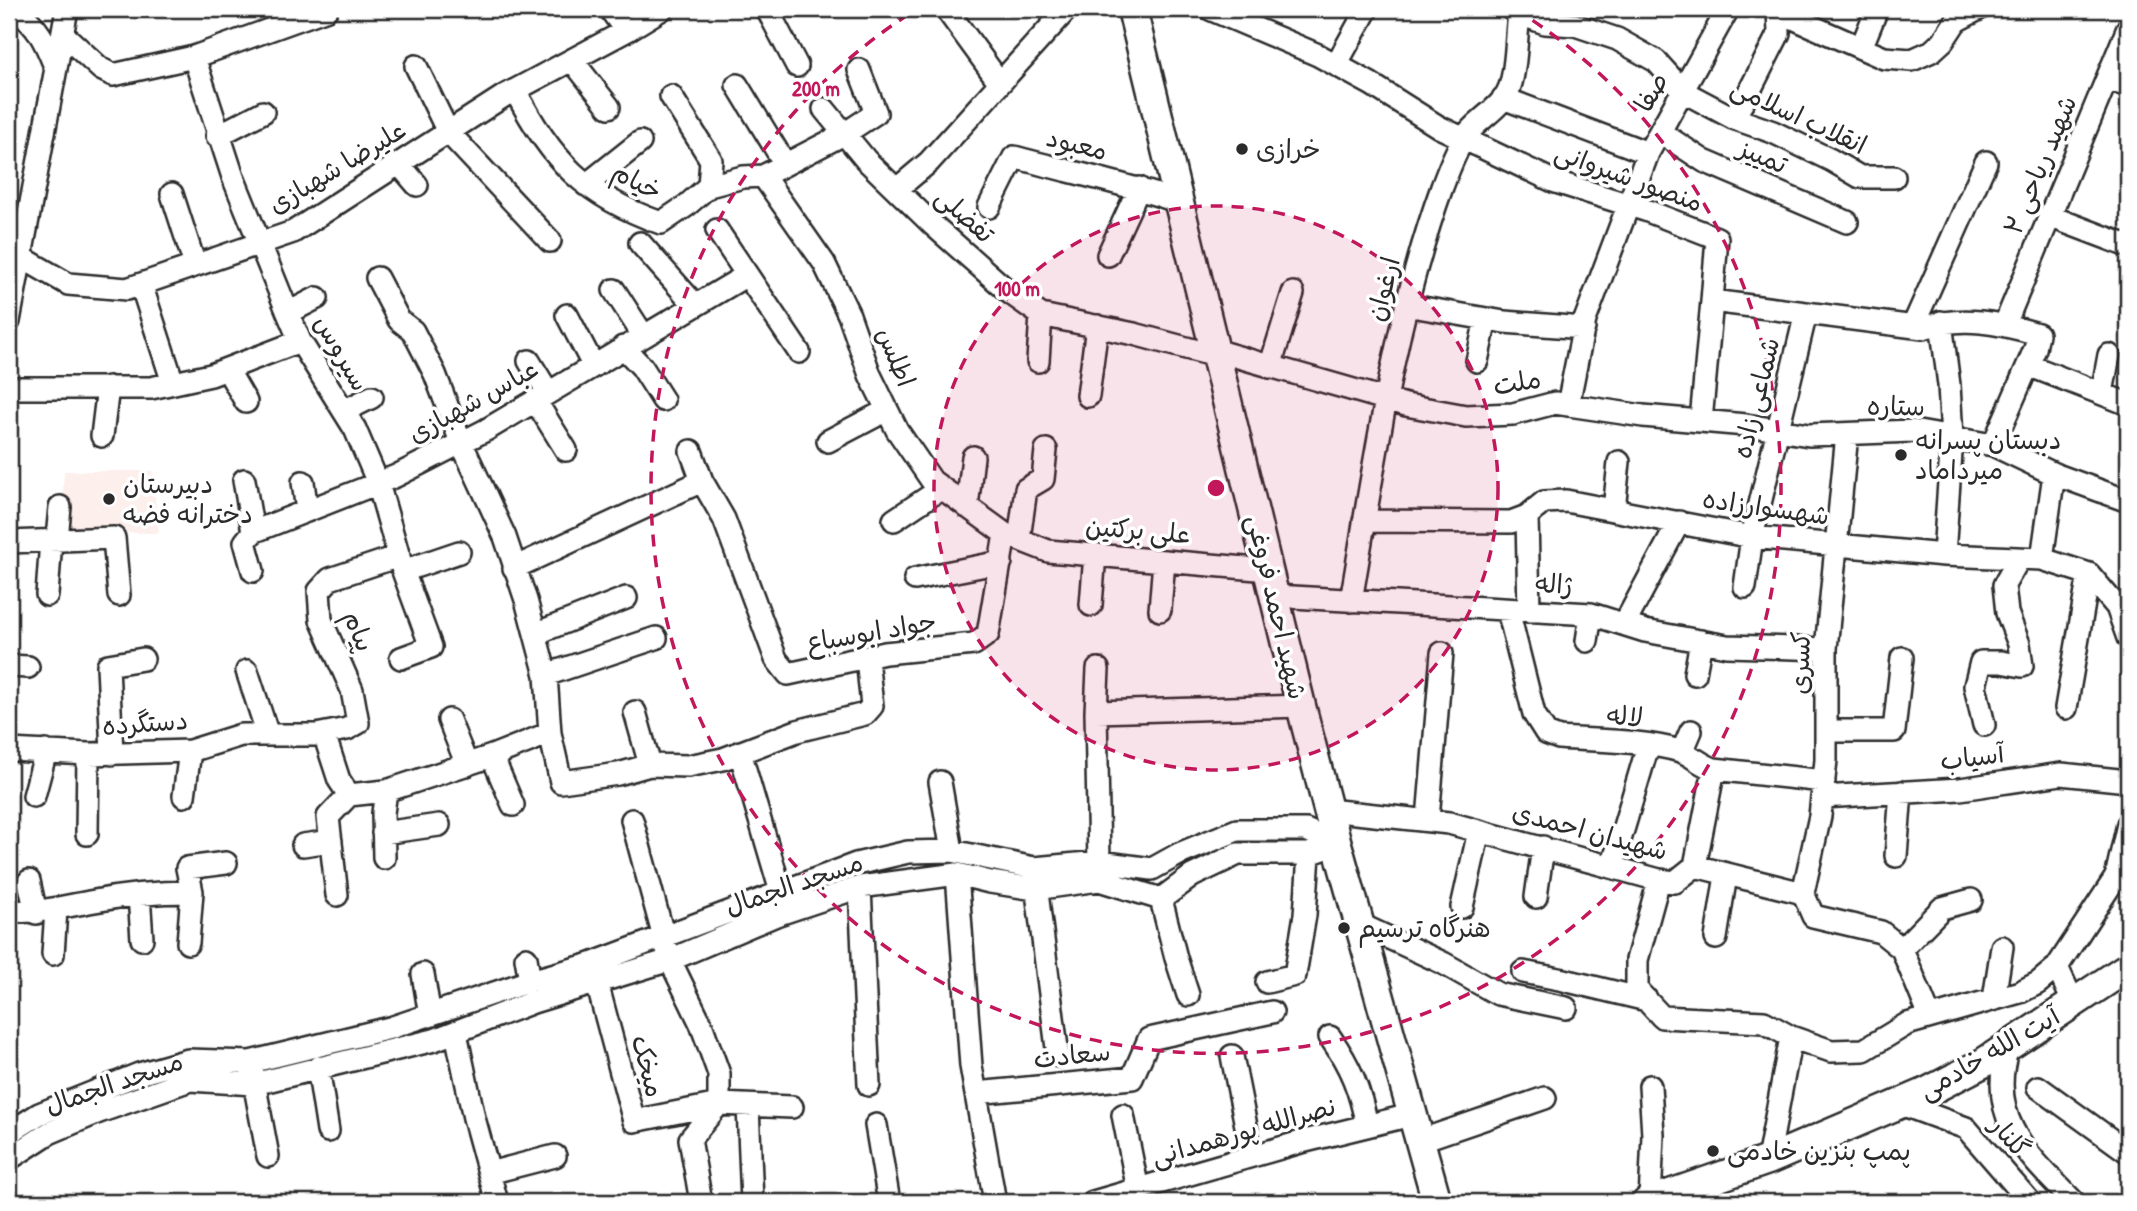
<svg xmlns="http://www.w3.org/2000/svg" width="2137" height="1211" font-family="'Patrick Hand','Playpen Sans Arabic',sans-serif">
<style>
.built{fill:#fdefeb}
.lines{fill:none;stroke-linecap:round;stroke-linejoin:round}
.minor-casing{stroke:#2b2b2b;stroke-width:26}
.major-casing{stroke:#2b2b2b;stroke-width:33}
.minor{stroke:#fff;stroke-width:21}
.major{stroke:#fff;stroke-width:28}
.ring{fill:none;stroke:#c2185b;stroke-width:3.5;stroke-dasharray:12 9}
.poi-dot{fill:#2b2b2b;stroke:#fff;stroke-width:2.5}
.labels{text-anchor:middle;stroke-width:7;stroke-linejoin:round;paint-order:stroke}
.street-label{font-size:26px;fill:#2b2b2b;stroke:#fff}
.poi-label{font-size:26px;fill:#2b2b2b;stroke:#fff;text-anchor:start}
.centre{fill:#c2185b;stroke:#fff;stroke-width:3.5}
.ring-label{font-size:21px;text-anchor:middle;font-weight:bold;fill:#c2185b;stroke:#fff;stroke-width:7;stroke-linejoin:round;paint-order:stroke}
</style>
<rect width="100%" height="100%" fill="#fff"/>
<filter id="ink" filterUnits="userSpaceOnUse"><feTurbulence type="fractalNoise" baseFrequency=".0143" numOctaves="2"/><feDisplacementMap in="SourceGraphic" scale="14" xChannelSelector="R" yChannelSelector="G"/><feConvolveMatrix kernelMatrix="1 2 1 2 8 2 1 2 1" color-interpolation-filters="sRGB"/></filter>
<g filter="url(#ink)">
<path class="built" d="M 64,471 L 152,471 L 159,533 L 73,532 L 61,528 Z"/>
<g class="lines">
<defs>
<path id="minor" d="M 15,9 C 39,27 45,41 56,69
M 610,9 L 626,31
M 767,9 L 797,66
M 946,9 L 1000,83
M 1210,9 L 1318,55 L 1371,84 L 1439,127 L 1553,181 L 1645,210 L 1717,238 L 1712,301 L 1923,328 C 1962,315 2000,323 2038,334 L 2035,349 L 1993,445
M 1511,9 L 1519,14 L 1545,23 L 1575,25 L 1617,39 L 1656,61 L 1684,92 L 1733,118 L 1773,132 L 1831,160 L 1860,177 L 1894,177
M 1777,11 L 1884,58 L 1912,60 L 1932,51 L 1943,41 L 1956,21 L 1979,9
M 63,34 L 101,69 L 113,75 L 194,57 L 327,9
M 1861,48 L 1877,9
M 194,57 L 233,177 L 288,313 L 300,341 L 355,429 L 378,483 L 403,571 L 431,647 L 401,658
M 572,60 L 609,107
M 1336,65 L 1367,9
M 416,66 L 448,132 L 550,241
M 2107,79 L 2128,86
M 737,85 L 785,164
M 515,90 C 551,161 585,196 661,223 L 686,206 L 709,186 L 743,177 L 763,176 L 844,134 L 876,113 L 859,70
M 671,96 L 711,160 L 709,186
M 1503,98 L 1648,153
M 824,109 L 866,160 L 933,225 L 1010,293 L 1041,315 L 1134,334 L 1216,356
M 1733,118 L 1748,94 L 1779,33 L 1778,9
M 1660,132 L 1704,161 L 1847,222
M 217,136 L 263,112
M 399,164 L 417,185
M 763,176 L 824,263 L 849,315 L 870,375 L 897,430 L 932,481 L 1005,534 L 1048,551 L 1269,570
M 586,185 L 640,142
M 897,189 L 929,162 L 1067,9
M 172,194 L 195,265
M 989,207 L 1014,157 C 1069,172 1125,183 1179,202
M 2049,216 L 2128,246
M 717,230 L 799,352
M 640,243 L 695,305
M 1108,255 L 1139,188
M 21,257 L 68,284 L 127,289 L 293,232 L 504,96 L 626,31 L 662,9
M 377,278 L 399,320 L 413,331 L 435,374 L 461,442 L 505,537 L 526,600 L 546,675 L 550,733 L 561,782 L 618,774 L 650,765 L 688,766 L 723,759 L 797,731 L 865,714 L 872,706 L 867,658
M 141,284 L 173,383
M 614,290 L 643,335
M 1406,305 L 1504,322 L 1584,328
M 288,313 L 317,298
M 567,315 L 593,365
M 9,321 L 67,9
M 1941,322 L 1949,385 L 1952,438 L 1944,555
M 2005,324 L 2128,28
M 1913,326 L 1986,162
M 623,347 L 642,367 L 663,400
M 1214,350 L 1406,405 L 1466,416 L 1513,414 L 1555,403 L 1643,416 L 1746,425 L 1809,435 L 1913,431 L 1993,445 L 2054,474 L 2128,501
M 529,361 L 548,392
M 1038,361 L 1041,315
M 1477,361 L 1486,319
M 2028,365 L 2128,404
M 1270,367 L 1293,293
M 227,369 L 246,402
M 9,388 L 151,388 L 211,375 L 300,341
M 2102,393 L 2109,355
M 1088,396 L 1097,326
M 535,400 L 566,450
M 1568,405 L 1585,320 L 1648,153 L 1728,9
M 344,411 L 372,397
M 1701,421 L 1712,301
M 102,436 L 108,387
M 828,441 L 887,410
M 691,451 L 702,481 L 724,519 L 776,659 L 788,674 L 885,653 L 974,644 L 988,634 L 1005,534
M 244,480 L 253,532
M 303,482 L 307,511
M 967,507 L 973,457
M 1614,510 L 1619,462
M 1527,516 L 1529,611
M 894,520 L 942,488
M 1364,521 L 1511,522 L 1527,516 L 1544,502 L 1566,501 L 1752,537 L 1944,555 L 2042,559 L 2089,574 L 2117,607 L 2128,638
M 57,539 L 60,507
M 1019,539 L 1026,489 L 1043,479 L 1046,450
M 9,542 L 114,538 L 119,595
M 2042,559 L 2054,474
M 514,568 L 702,481
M 253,571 L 245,542 L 253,532 L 396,476 L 486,430 L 747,275
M 403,571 L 459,552
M 915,579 L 1001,562
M 1745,587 L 1752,537 L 1806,313
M 47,595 L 51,540
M 1275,596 L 1591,614 L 1645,631 L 1727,646 L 1826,649
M 1351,601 C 1375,461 1394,320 1442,187 C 1448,171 1455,152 1464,138 C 1477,118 1505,108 1511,83 C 1517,61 1516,36 1519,14
M 1091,605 L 1095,554
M 1160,610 L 1164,561
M 1508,610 L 1534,714 L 1546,733 L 1559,738 C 1598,741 1642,740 1680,751 C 1692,755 1701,765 1714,769 L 1824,781
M 1625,623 L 1679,522
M 535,634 L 626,598
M 1587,641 L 1591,614
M 9,666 L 28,667
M 1098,669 L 1096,712 L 1099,862
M 247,671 L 268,735
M 1695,674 L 1701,641
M 546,675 L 656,638
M 2066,708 L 2089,574
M 635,712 L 650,765
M 1096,712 L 1301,706
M 449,720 L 467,765
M 1984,725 L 1975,686 L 1981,662 L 2001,662 L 2022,666 L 2019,644 L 2007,613 L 2004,585 L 2019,559
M 1826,731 L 1894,731 L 1902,658
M 324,734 L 339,780 L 349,795 L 386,791 L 492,756 L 550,733
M 9,750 L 88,754 L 190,751 L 241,735 L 316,735 L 347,729 L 358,723 L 352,690 L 321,620 L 319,591 L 330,579 L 399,556
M 740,752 L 781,892
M 1682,752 L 1691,731
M 112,754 L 108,665 L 143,659
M 492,756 L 513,805
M 940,782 L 952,851
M 34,796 L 46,751
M 184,796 L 190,751
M 1822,797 L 1960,789 L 2061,774 L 2128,781
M 1328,810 L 1449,823 L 1659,880 L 1675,882 L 1695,866 L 1803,893
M 1428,819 L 1442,653
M 632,820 L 670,960 L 701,1024 L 719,1074 L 719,1104
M 383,833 L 439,825
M 87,834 L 88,754
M 303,845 L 331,841
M 1896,856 L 1901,792
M 384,858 L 383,813 L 386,791
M 1695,866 L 1714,769
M 1612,867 L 1648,746
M 957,874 L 971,1066 L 995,1202
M 1035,877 L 1058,1056
M 1659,880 L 1637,960 L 1637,990 L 1662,1017 L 1764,1022 L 1791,1037 L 1831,1051 L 1864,1050 L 1907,1024 L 2020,992 L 2038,983 L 2057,967 L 2116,877 L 2128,824
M 29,881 L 36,913
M 860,887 L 869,1085
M 1803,893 L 1820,816 L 1826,760 L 1826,649 L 1847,434
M 1803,893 L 1813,916 L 1881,932 L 1902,949 L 1930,1017
M 139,895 L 142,939
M 337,895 L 328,817 L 349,795
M 1536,897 L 1543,847
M 1161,899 L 1176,958 L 1188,995
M 1462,907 L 1479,831
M 9,911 C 43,913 57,908 89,902 C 123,895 158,892 192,892
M 1359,924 L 1443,963 L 1498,994 L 1566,1008
M 1716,938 L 1726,875
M 188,943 L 192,892 L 187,868 L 226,863
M 1902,949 L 1942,908 L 1971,900
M 53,954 L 56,910
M 526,958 L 530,981
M 2057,967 L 2074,1004
M 1523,972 L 1564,980 L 1647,1000
M 423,974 L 430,1016
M 1267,982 L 1295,975 L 1305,915 L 1309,854
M 597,983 L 634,1121 L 719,1104 L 792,1107
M 1994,999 L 2002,947
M 456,1033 L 474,1118 L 497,1202
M 1330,1037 C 1351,1067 1360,1090 1367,1126
M 2008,1047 C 1986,1119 2027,1154 2074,1202
M 1232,1056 L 1252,1156
M 318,1067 L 328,1131
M 252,1071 L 268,1156
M 1650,1086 L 1653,1135 L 1650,1201
M 2038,1087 L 2128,1152
M 976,1093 L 1132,1078 L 1149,1039 L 1272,1012
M 1901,1104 L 1966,1128 L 2030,1202
M 748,1106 L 752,1202
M 1123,1115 L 1138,1190
M 876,1125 L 889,1202
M 9,1133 L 39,1114 L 139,1074 L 188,1060 L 250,1062 L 390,1028 L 530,981 L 591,964 L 856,864 L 908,852 L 952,851 L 1034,868 L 1099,862 L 1152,869 L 1179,854 L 1237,830 L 1306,830 L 1337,844
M 1419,1141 L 1545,1098
M 9,1159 L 49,1133 L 99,1112 L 190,1080 L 254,1084 L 434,1040 L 533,1002 L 670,960 L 776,915 L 860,887 L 957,874 L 990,882 L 1035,889 L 1099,880 L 1161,899 L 1192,876 L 1238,854 L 1309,854 L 1337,844
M 1768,1160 L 1791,1037
M 489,1173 L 555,1156
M 701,1202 L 690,1139 L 719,1104
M 1093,1202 L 1301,1142 L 1411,1115"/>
<path id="major" d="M 1132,9 L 1301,706 L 1337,844 L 1437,1202
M 1647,1202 L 1768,1160 L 1925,1093 L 1983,1063 L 2128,967"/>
</defs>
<use href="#minor" class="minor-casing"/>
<use href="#major" class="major-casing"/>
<use href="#minor" class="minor"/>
<use href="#major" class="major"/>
</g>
</g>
<circle cx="1216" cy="488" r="282" fill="#c2185b" fill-opacity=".12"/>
<g class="ring">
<circle cx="1216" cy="488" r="282"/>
<path d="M1515 9A565 565 0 1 1 917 9"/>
</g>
<g class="poi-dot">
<circle cx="1242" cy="149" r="7"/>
<circle cx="1901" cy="455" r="7"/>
<circle cx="109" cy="499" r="7"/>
<circle cx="1344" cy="928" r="7"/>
<circle cx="1713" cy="1151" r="7"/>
</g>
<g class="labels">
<g class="street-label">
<text transform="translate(1651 92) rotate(-60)" y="9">صفا</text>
<text transform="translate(1799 116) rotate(25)" y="9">انقلاب اسلامی</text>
<text transform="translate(1077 144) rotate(14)" y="9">معبود</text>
<text transform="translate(1763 156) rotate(23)" y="9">تمییز</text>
<text transform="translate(2040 165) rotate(-67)" y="9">شهید ریاحی ۲</text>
<text transform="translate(337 167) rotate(-31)" y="9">علیرضا شهبازی</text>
<text transform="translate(1629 177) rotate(20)" y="9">منصور شیروانی</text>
<text transform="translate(637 181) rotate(27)" y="9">خیام</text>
<text transform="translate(965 215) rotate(42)" y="9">تفضلی</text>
<text transform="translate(1383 289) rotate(-75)" y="9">ارغوان</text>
<text transform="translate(342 353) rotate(60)" y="9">سیروس</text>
<text transform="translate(896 357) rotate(68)" y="9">اطلس</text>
<text transform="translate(1517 382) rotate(-9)" y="9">ملت</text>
<text transform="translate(1756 398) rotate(-76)" y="9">شماعی زاده</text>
<text transform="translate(473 401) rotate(-29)" y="9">عباس شهبازی</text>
<text transform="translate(1896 406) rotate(1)" y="9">ستاره</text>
<text transform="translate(1766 507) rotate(8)" y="9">شهسوارزاده</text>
<text transform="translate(1138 530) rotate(5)" y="9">علی برکتین</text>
<text transform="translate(1554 584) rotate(3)" y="9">ژاله</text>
<text transform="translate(1277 607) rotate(77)" y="9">شهید احمد فروغی</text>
<text transform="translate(359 631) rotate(68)" y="9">پیام</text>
<text transform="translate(871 632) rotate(-10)" y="9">جواد ابوسباع</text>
<text transform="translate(1800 663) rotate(-88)" y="9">کسری</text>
<text transform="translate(1625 716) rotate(5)" y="9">لاله</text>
<text transform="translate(145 723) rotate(-4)" y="9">دستگرده</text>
<text transform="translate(1972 757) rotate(-7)" y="9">آسیاب</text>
<text transform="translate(1590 831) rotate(15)" y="9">شهیدان احمدی</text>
<text transform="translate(794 884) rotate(-19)" y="9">مسجد الجمال</text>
<text transform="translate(1989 1053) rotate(-30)" y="9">آیت الله خادمی</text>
<text transform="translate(1072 1055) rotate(-6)" y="9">سعادت</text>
<text transform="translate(648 1066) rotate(75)" y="9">میخک</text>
<text transform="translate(114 1083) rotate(-19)" y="9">مسجد الجمال</text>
<text transform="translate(1244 1131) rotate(-16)" y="9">نصرالله پورهمدانی</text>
<text transform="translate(2010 1137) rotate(49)" y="9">گلنار</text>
</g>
<g class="poi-label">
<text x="1256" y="158">خرازی</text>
<text x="1915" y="449">دبستان پسرانه<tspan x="1915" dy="30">میرداماد</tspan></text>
<text x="123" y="493">دبیرستان<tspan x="123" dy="30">دخترانه فضه</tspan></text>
<text x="1358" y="937">هنرگاه ترسیم</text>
<text x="1727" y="1160">پمپ بنزین خادمی</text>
</g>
</g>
<circle cx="1216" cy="488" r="10" class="centre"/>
<g class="ring-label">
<text x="816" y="96">200 m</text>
<text x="1017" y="296">100 m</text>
</g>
<rect width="2137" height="1211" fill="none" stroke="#fff" stroke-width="35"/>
<rect x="18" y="18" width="2102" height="1176" fill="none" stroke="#2b2b2b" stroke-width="2.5" filter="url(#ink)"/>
</svg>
